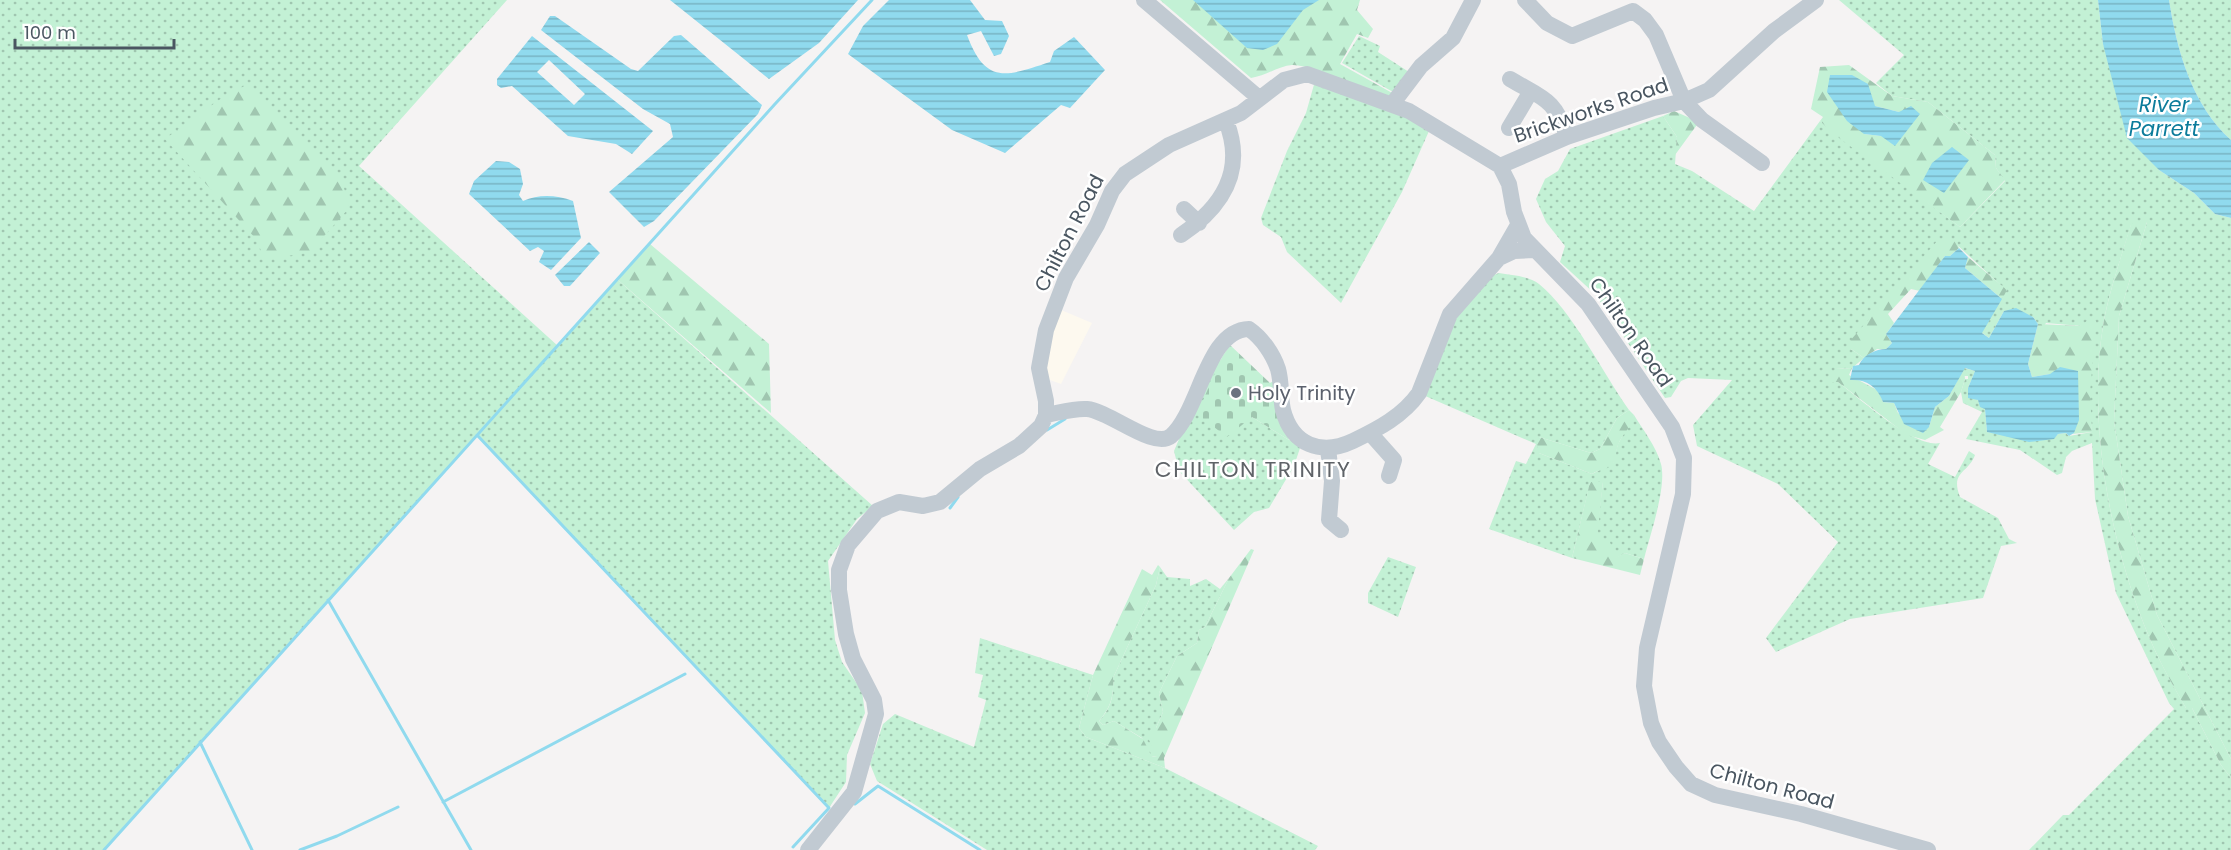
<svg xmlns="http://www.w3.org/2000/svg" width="2231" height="850" font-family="Poppins,sans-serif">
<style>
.commercial{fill:#fdf9ef}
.green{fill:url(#green-dots)}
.forest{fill:url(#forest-firs);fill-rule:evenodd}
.cemetery{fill:url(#cemetery-stones)}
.water{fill:url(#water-rules);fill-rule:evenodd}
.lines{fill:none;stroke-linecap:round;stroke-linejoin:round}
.stream{stroke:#90daee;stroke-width:3}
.minor{stroke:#c1cad2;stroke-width:16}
.worship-dot{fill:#6b7280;stroke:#fff;stroke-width:2}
.labels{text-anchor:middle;stroke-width:5;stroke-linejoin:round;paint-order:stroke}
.street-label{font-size:20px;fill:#4a5661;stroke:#fff}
.worship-label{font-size:20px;fill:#5b616d;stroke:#fff;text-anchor:start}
.water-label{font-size:21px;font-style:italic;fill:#0c7c9b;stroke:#fff}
.quarter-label{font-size:22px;letter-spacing:1.5px;fill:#5f6368;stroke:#fff}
</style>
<defs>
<pattern id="green-dots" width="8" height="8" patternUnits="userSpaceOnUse" patternTransform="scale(1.5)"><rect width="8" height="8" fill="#c3f1d5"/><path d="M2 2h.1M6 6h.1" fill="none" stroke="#a0c6b0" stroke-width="1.8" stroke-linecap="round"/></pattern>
<pattern id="forest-firs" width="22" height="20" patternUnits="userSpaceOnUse" patternTransform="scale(1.5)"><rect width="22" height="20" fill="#c3f1d5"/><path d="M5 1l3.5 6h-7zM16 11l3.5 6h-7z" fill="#a0c6b0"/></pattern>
<pattern id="cemetery-stones" width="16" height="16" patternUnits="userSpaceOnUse" patternTransform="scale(1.5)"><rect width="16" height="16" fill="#c3f1d5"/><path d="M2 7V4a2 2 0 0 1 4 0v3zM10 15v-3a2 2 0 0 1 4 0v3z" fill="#a0c6b0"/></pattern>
<pattern id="water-rules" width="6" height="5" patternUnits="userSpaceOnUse" patternTransform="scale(1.5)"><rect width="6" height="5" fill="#90daee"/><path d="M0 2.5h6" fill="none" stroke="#78b4c4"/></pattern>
</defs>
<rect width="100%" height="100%" fill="#f5f3f3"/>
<path class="commercial" d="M 1054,307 L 1092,323 L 1061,384 L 1039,376 Z"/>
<path class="green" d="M 0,0 L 507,0 L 359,166 L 558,346 L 618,280 L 873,506 L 857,519 L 828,561 L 835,640 L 842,662 L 862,691 L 865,713 L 847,755 L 846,782 L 829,808 L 477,436 L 104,850 L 0,850 Z
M 1839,0 L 2098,0 L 2103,44 L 2159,170 L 2194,193 L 2215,214 L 2231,218 L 2231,759 L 2157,615 L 2128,516 L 2114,421 L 2119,316 L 2147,222 L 2131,225 C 2121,258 2109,291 2103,326 C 2087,424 2111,548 2150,639 C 2160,663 2173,685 2186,708 L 2192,708 L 2221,765 L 2231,778 L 2231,850 L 2029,850 L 2063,815 L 2069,815 L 2174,709 L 2169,703 L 2116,593 L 2095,499 L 2092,443 L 2072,451 L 2066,457 L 2062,473 L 2057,475 L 2020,450 L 1966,439 L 1982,412 L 1963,403 L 1961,392 L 1965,379 L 1968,379 L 1968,376 L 1963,376 L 1964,368 L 1975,371 L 1968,388 L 1985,409 L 1987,432 L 2053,439 L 2058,434 L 2066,433 L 2069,436 L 2092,432 L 2081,326 L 2046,323 L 2044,326 L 2038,324 L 2033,317 L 2004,311 L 1989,338 L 1981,332 L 2006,290 L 1955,243 L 1851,349 L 1864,358 L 1852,368 L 1836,369 L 1838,382 C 1859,398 1916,449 1940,443 L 1928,464 L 1955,477 L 1969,451 L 1975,455 C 1968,474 1950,471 1960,497 L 1998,518 L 2009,539 L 2017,543 L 2001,546 L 1983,598 L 1850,619 L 1776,652 L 1766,638 L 1838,542 L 1778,484 L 1697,446 L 1693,425 L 1732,380 L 1688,378 L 1681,381 L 1671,397 L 1665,398 L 1595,294 L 1560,262 L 1565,246 L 1546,222 L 1536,199 L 1545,179 L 1558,171 L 1570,149 L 1663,116 L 1677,137 L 1675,164 L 1692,171 L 1754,211 L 1820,121 L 1960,227 L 2005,181 L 1996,168 L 1995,155 L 1928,102 L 1892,96 L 1876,83 L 1904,55 Z
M 2169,0 L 2231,0 L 2231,140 C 2192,105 2177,51 2169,0 Z
M 1359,36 L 1380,46 L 1378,52 L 1409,72 L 1393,92 L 1342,63 Z
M 1315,81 L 1406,115 L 1429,131 L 1402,192 L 1341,303 L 1287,252 L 1281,237 L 1263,225 L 1261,218 L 1287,151 L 1306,113 Z
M 1499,273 C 1511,275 1529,276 1539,284 C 1571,309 1604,375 1629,410 L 1617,418 L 1600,449 L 1591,453 L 1539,437 L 1539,453 L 1592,474 L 1613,463 L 1618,444 L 1634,415 C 1643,430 1656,446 1661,464 C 1667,487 1650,535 1644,559 L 1625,553 L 1615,559 L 1596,539 L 1603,482 L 1590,483 L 1572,558 L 1489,529 L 1516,461 L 1526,464 L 1536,444 L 1423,395 L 1456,316 L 1491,276 Z
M 1216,352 L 1252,417 L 1289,440 L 1302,442 L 1294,466 L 1269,508 L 1254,512 L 1234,530 L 1179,471 L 1174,451 Z
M 1388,557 L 1416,567 L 1398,617 L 1368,603 L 1368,593 Z
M 1160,567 L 1167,577 L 1190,579 L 1190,586 L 1206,579 L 1220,589 L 1229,578 L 1205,627 L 1199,630 L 1197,643 L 1177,656 L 1159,693 L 1163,712 L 1156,728 L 1157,756 L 1151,757 L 1142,738 L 1114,721 L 1103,725 L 1099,721 C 1111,708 1114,696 1113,678 L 1156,585 Z
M 980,638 L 1093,675 L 1079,728 L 1086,737 L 1165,768 L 1318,846 L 1315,850 L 987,850 L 877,781 L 870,764 L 883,724 L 895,714 L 974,747 L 986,700 L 978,697 L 983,675 L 975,673 Z"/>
<path class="forest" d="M 1160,0 L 1360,0 L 1357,10 L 1373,29 L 1368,38 L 1357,34 L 1340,64 L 1394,94 L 1404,114 C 1380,102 1316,64 1292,65 C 1279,66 1265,76 1251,78 Z
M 1849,65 L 1892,96 L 1928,102 L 1995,155 L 1996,168 L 2005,180 L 1960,227 L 1835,135 L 1820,121 L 1823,117 L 1811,109 L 1820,67 ZM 1875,106 L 1899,112 L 1881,136 L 1864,134 Z
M 246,85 L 342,180 L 349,208 L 310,252 L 265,260 L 256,239 L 165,139 L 219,100 Z
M 1674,111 L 1699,122 L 1675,155 L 1677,137 L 1663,116 Z
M 2138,221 L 2147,222 L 2119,316 L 2114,421 L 2128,516 L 2157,615 L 2231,759 L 2231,778 L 2221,765 L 2192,708 L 2186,708 C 2173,686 2160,663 2150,639 C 2111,548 2087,424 2103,326 C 2109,291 2121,258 2131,224 Z
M 1949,238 L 1957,242 L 1959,248 L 1950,256 L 1945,256 L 1920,291 L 1911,289 L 1888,314 L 1894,323 L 1886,334 L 1892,343 L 1886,349 L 1877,349 L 1864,358 L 1851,349 L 1849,342 L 1938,240 Z
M 650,244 L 769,344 L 771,413 L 618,280 Z
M 1968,257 L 2007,290 L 2002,299 L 1965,268 Z
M 2088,320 L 2096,321 L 2090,393 L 2092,432 L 2072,434 L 2074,433 L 2050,374 L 2032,377 L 2028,364 L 2038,324 L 2081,326 Z
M 1852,368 L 1849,375 L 1879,391 L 1883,402 L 1894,403 L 1898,413 L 1929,427 L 1935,407 L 1949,396 L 1964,368 L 1965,379 L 1961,392 L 1940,427 L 1944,430 L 1925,440 L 1907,435 L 1838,382 L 1827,382 L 1836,369 Z
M 1629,410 L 1634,415 C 1632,427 1622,434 1618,445 C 1616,451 1616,459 1613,464 C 1609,470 1598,469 1592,474 L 1539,453 L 1537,444 L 1539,437 L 1591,453 L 1600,449 L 1617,418 Z
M 1590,482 L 1603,482 L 1597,539 L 1610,542 L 1615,558 L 1625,553 L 1644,559 L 1640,575 L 1572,558 Z
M 1251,549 L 1254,550 L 1164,758 L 1165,768 L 1086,737 L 1079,728 L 1093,675 L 1142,569 L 1152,575 L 1158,565 L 1160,567 L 1156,585 L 1113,678 C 1114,696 1111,707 1099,721 L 1103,725 L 1114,721 L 1143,739 L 1152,757 L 1157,756 L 1146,734 L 1156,728 L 1163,712 L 1159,693 L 1177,656 L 1197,643 L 1199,630 L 1205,627 L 1229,578 Z"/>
<path class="cemetery" d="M 1230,345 L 1270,383 L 1277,379 L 1289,440 L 1252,417 L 1227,437 L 1197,414 L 1222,357 Z"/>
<path class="water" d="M 670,0 L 858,0 L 819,43 L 769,79 Z
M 889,0 L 970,0 L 985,20 L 1002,21 L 1009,36 L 1001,54 L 994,56 L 981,31 L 967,35 C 986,86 1007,76 1050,62 L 1054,51 L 1074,37 L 1105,70 L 1070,108 L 1061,105 L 1005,153 L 952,130 L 848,54 L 863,26 Z
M 1193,0 L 1319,0 L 1303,10 L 1277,44 L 1263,50 L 1247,48 Z
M 2098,0 L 2169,0 C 2177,51 2192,105 2231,140 L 2231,218 L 2215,214 L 2194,193 L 2159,170 L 2127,138 L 2103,44 Z
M 550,16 L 555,16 L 631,69 L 638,71 L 674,36 L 681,35 L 762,105 L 758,114 L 654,221 L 644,227 L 609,192 L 673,137 L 670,124 L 643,109 L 541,30 Z
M 532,36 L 653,131 L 632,154 L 616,144 L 568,136 L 512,86 L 501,88 L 497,85 L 497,79 ZM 549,60 L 585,94 L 574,105 L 537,72 Z
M 1830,75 L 1852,75 L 1868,84 L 1875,106 L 1899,112 L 1911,106 L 1920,114 L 1895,146 L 1881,136 L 1864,134 L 1847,121 L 1827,92 Z
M 1952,147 L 1969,160 L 1944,193 L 1923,180 L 1932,163 Z
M 496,161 L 509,162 L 520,169 L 523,184 L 519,195 L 523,201 C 539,194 556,195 573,201 L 581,238 L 551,270 L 539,262 L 544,251 L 538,247 L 530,251 L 469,194 L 474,181 Z
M 589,242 L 600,253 L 570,286 L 564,286 L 555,275 Z
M 1959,248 L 1968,257 L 1965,268 L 2002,299 L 1982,333 L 1989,338 L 2004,311 L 2016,308 L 2033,317 L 2038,324 L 2028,364 L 2032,377 L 2050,374 L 2060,367 L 2078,371 L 2079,420 L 2074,433 L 2069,436 L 2066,433 L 2058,434 L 2054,439 L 2029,442 L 1987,432 L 1985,409 L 1980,407 L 1978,400 L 1968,398 L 1968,388 L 1975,371 L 1965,368 L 1949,396 L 1935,407 L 1929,427 L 1923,433 L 1904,424 L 1894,403 L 1883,402 C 1877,386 1866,379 1850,380 L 1853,366 L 1859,365 C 1863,355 1876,349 1886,349 L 1892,343 L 1886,334 L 1945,256 L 1950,256 Z"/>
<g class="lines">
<path class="stream" d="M 1047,430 L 1065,419
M 477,435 L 829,808 L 793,847
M 950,508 L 958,497
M 328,600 L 471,850
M 200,742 L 252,850
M 443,802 L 685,674
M 855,804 L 878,786 L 980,850
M 104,850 L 775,104 L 872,0
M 300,850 L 337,836 L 398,807"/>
<path class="minor" d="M 1144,0 L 1259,98
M 1525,0 L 1547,23 L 1572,36 L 1633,11
M 1633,11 L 1645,20 L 1656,35 L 1684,101 L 1702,120 L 1762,163
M 1510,79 C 1542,98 1556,99 1567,137
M 1393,103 L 1421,66 L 1453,38 L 1473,0
M 1509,128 L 1531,91
M 1500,166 L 1567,137 L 1654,108 L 1684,101 L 1709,90 L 1774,31 L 1816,0
M 1184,209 L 1199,223
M 1518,225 L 1499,258 L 1514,251 L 1533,250
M 1181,235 C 1222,207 1246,171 1226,121
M 1046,415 C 1058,413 1074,408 1087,409 C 1110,411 1154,450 1171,436 C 1200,411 1206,330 1249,329 C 1262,338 1273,354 1278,369 C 1282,383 1280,396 1283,410 C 1292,445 1321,456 1353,441 C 1378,429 1403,416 1419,393 L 1450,314 L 1499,258
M 1370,433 L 1394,460 L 1389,476
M 1328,449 L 1332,481 L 1329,520 L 1341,530
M 808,850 L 854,792 L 876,714 L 874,700 L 853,659 L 846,634 L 839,590 L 839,570 L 848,545 L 877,511 L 899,502 L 923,506 L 940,502 L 980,469 L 1019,446 L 1041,426 L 1046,415 L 1046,401 L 1039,368 L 1046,330 L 1066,278 L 1097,225 L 1112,191 L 1125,174 L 1169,145 L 1241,113 L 1284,80 L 1307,74 L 1409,111 L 1500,166 L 1509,184 L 1514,212 L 1524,238 L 1588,304 L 1672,427 L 1684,458 L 1683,494 L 1647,648 L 1644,686 L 1651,723 L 1659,742 L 1676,767 L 1691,784 L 1715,795 L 1801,814 L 1928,850"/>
</g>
<circle class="worship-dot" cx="1236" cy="393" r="6"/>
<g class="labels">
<g class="street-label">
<text transform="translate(1591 110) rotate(-19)" y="7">Brickworks Road</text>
<text transform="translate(1069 233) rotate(-63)" y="7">Chilton Road</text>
<text transform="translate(1631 332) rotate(55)" y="7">Chilton Road</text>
<text transform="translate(1772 786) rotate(15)" y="7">Chilton Road</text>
</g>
<g class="worship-label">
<text x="1248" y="400">Holy Trinity</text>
</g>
<g class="water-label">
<text x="2164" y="112">River<tspan x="2164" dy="24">Parrett</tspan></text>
</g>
<g class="quarter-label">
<text x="1253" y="477">CHILTON TRINITY</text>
</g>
</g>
<path d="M15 39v9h159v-9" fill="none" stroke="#4a5661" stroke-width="3"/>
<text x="24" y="39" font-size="18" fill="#4a5661" stroke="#ffffff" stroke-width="4.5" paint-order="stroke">100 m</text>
</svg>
